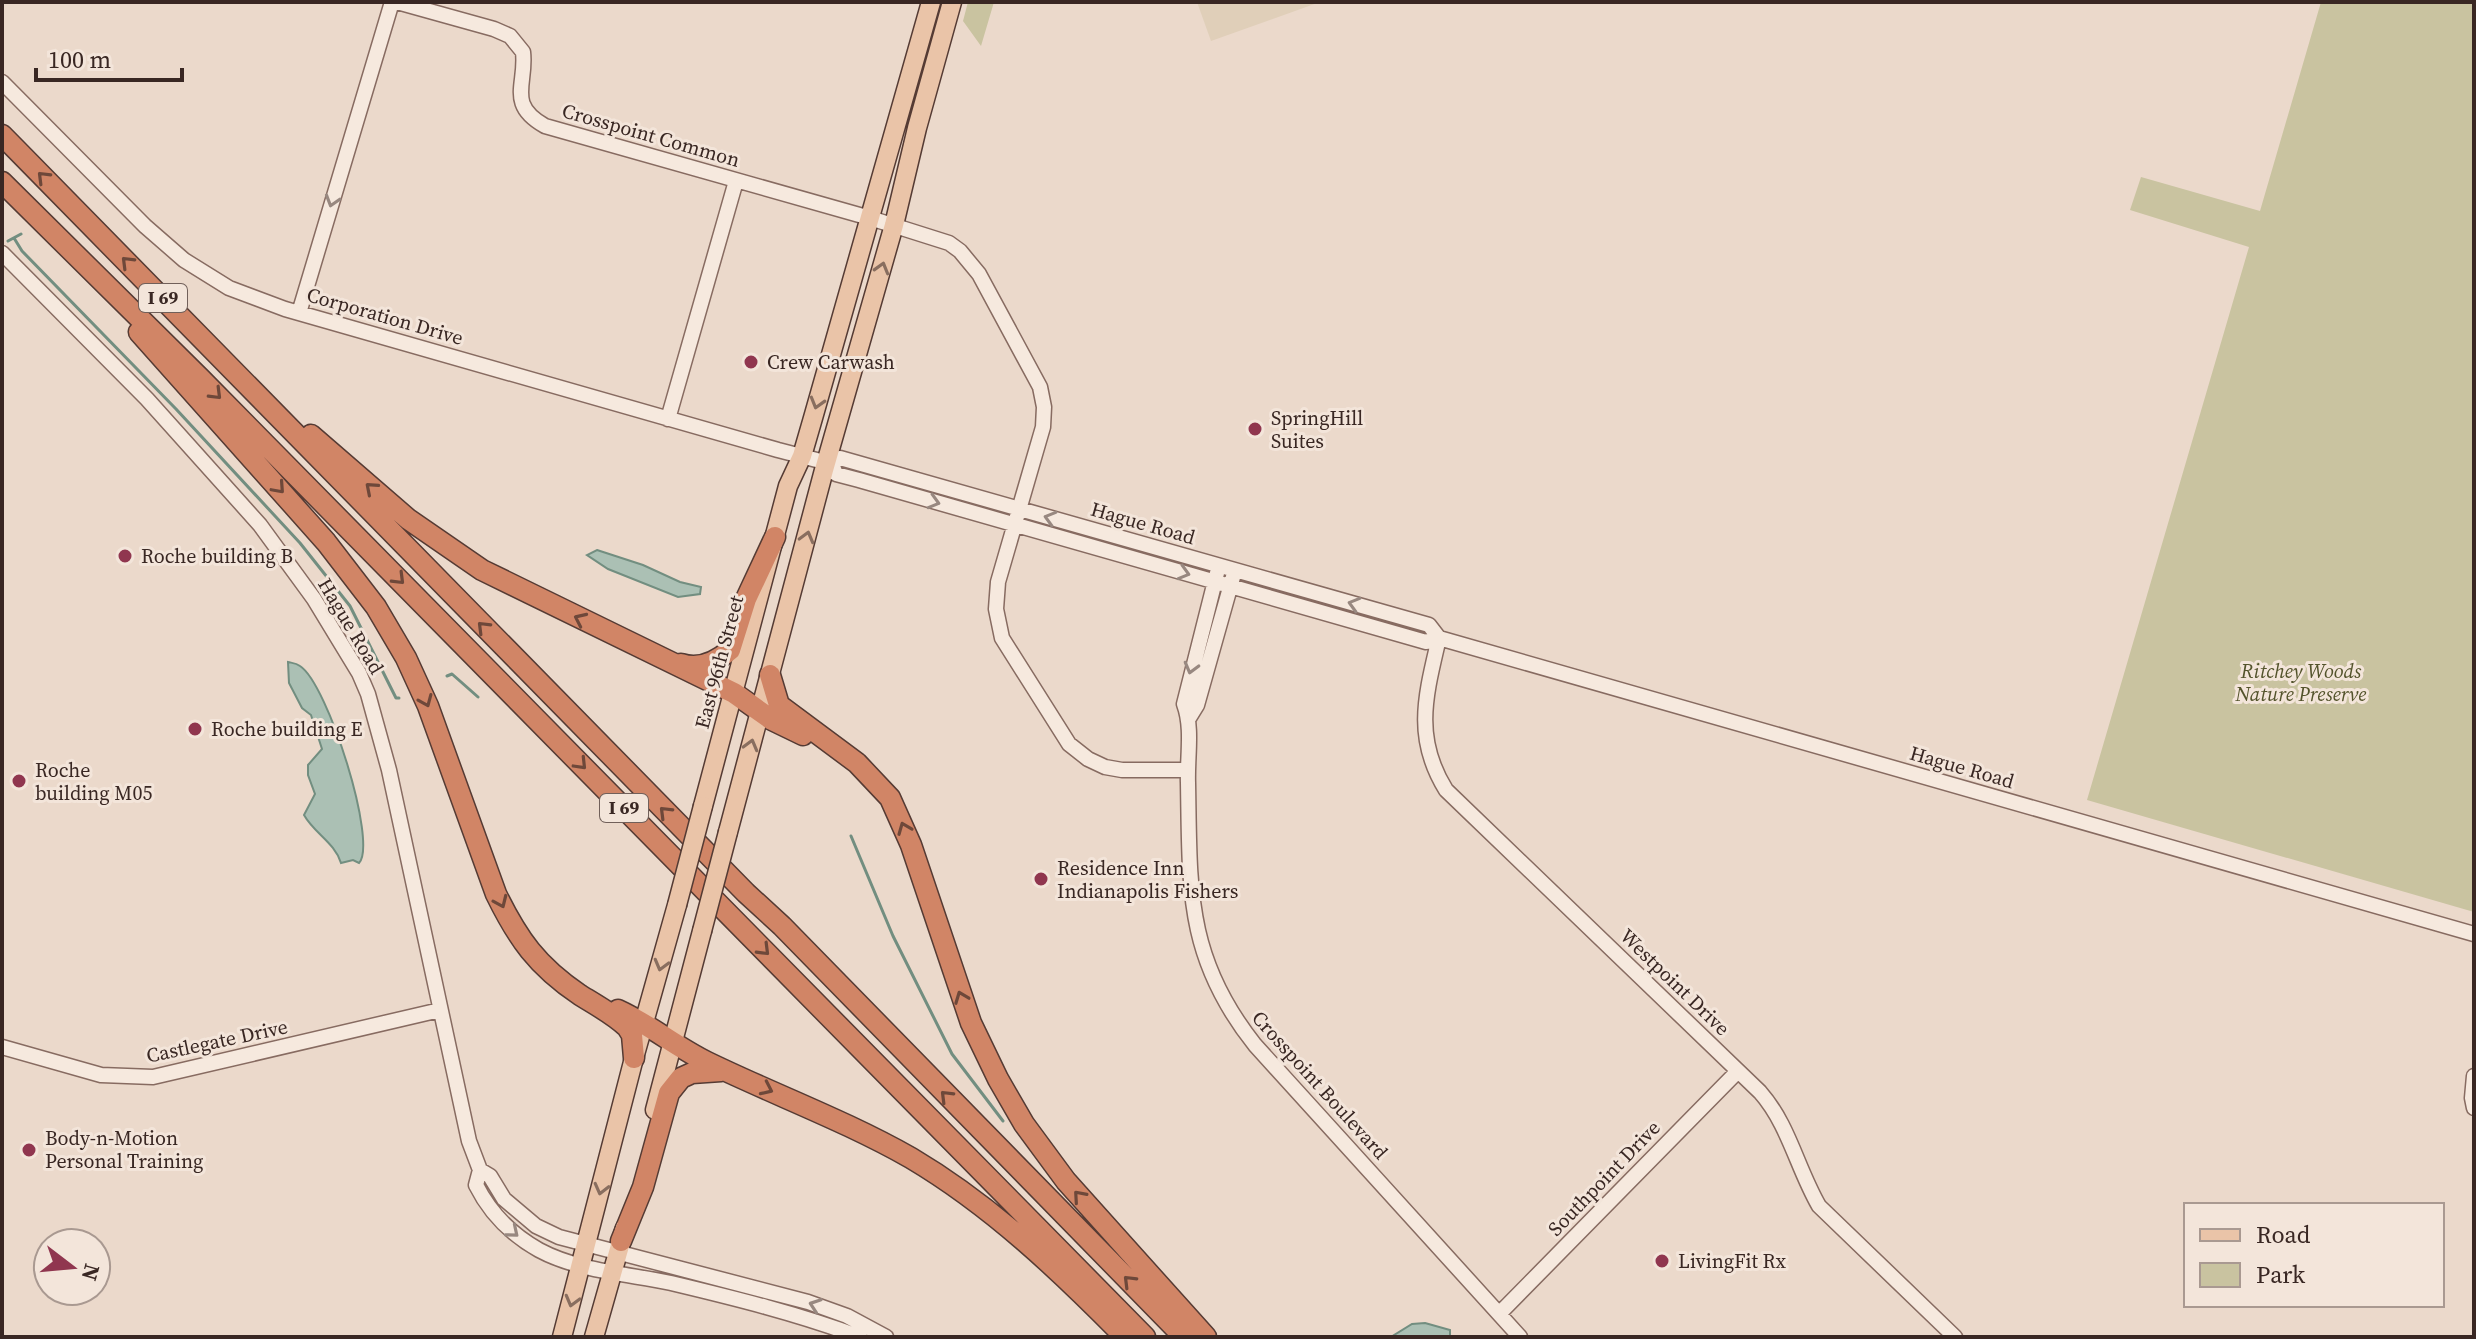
<svg xmlns="http://www.w3.org/2000/svg" width="2476" height="1339" font-family="'Source Serif 4',serif">
<style>
.farmland{fill:#e0cfb9}
.green{fill:#c9c3a0}
.water{fill:#abc0b4;stroke:#728e80;stroke-width:2}
.lines{fill:none;stroke-linecap:round;stroke-linejoin:round}
.stream{stroke:#728e80;stroke-width:3}
.minor-casing{stroke:#876b61;stroke-width:17}
.major-casing{stroke:#553b34;stroke-width:21}
.highway-casing{stroke:#553b34;stroke-width:23}
.minor{stroke:#f6e9de;stroke-width:14}
.major{stroke:#eac4a8;stroke-width:18}
.highway{stroke:#d18566;stroke-width:20}
.major-bridge-casing{stroke:#553b34;stroke-width:21;stroke-linecap:butt}
.major-bridge{stroke:#eac4a8;stroke-width:18}
.oneway{stroke:#6e483a}
.oneway2{stroke:#988880}
.oneway3{stroke:#896e5f}
.poi-dot{fill:#90364f;stroke:#f3e5da;stroke-width:3}
.labels{text-anchor:middle;stroke-width:6;stroke-linejoin:round;paint-order:stroke}
.shield{fill:#f3e5da;stroke:#71605a;stroke-width:2}
.shield-label{font-size:18px;font-weight:bold;fill:#392723}
.street-label{font-size:20px;fill:#392723;stroke:#f3e5da}
.poi-label{font-size:20px;fill:#392723;stroke:#f3e5da;text-anchor:start}
.park-label{font-size:20px;font-style:italic;fill:#53532b;stroke:#f3e5da}
</style>
<rect width="100%" height="100%" fill="#ebd9cb"/>
<path class="farmland" d="M 1197,2 L 1320,2 L 1211,41 Z"/>
<path class="green" d="M 968,2 L 994,2 L 981,46 L 963,21 Z
M 2321,2 L 2474,2 L 2474,912 L 2087,800 L 2249,247 L 2130,210 L 2141,177 L 2260,211 Z"/>
<path class="water" d="M 597,550 L 643,565 L 680,582 L 701,587 L 700,594 L 678,597 L 608,569 L 587,555 Z
M 288,662 C 292,663 296,663 300,666 C 328,684 378,843 359,863 L 353,860 L 341,863 C 335,843 314,833 304,815 L 315,794 L 308,775 L 308,765 L 322,749 L 311,715 L 302,708 L 289,683 Z
M 1425,1323 L 1450,1330 L 1450,1336 L 1391,1337 L 1412,1324 Z"/>
<g class="lines">
<path class="stream" d="M 14,238 L 22,251 L 176,409 L 300,543 L 350,606 L 396,698 L 399,698
M 8,241 L 21,234
M 447,676 L 452,674 L 478,697
M 851,836 L 893,936 L 952,1054 L 1003,1121"/>
<defs>
<path id="minor" d="M 397,2 L 494,29 L 510,36 L 523,52 C 527,84 506,104 545,126 L 870,218 L 949,243 L 960,251 L 979,274 L 1040,387 L 1044,407 L 1043,427 L 998,582 L 996,609 L 1002,638 L 1069,744 L 1088,759 L 1105,767 L 1122,770 L 1187,770
M 2,82 L 145,226 L 184,260 L 229,288 L 285,309 L 778,450 L 832,464 L 840,458 L 1429,625 L 1439,638
M 2,253 L 147,399 L 260,525 L 314,599 L 359,673 L 368,694 L 389,770 L 469,1141 L 480,1170 L 490,1176 L 504,1199 L 536,1226 L 559,1237 L 808,1302 L 847,1316 L 886,1337
M 299,313 L 392,2
M 668,419 L 736,181
M 832,464 L 836,474 L 859,480 L 1426,642 L 1439,638 L 2474,934
M 1217,573 L 1184,704 C 1193,728 1187,757 1188,783 C 1190,888 1185,957 1255,1045 L 1520,1337
M 1439,638 C 1426,694 1413,737 1446,790 L 1760,1092 C 1789,1125 1797,1168 1819,1206 L 1955,1337
M 1189,718 L 1197,705 L 1233,577
M 2,1047 L 101,1075 L 153,1077 L 440,1010
M 2474,1076 L 2472,1098 L 2474,1108
M 480,1170 L 476,1185 C 490,1213 512,1235 539,1250 C 578,1271 628,1274 671,1283 C 734,1298 799,1314 860,1337
M 1499,1314 L 1738,1071"/>
<path id="major" d="M 703,806 L 788,486 L 802,456 L 813,418 L 931,2
M 728,832 L 824,470 L 894,225 L 917,128 L 952,2
M 655,1110 L 702,931
M 562,1337 L 634,1058 L 677,905
M 594,1337 L 625,1228"/>
<path id="highway" d="M 2,135 C 250,388 497,642 746,893 L 782,926 L 1184,1337
M 2,182 L 200,378 L 1145,1337
M 139,332 L 326,542 L 376,607 L 406,658 L 428,706 L 496,894 C 518,939 537,966 580,995 C 596,1005 613,1014 627,1027 L 632,1035 L 634,1058
M 311,435 L 408,519 L 482,570 L 734,693 L 772,720 L 803,735
M 681,664 C 699,670 716,662 730,650 L 746,599 L 775,537
M 770,675 L 779,705 L 857,763 L 890,798 L 911,845 L 971,1023 L 998,1079 L 1024,1124 L 1066,1181 L 1206,1337
M 618,1010 C 649,1024 676,1047 707,1062 C 775,1095 846,1121 911,1158 C 992,1206 1060,1271 1125,1337
M 621,1241 L 643,1187 L 669,1093 L 681,1078 L 692,1073 L 721,1071"/>
</defs>
<use href="#minor" class="minor-casing"/>
<use href="#major" class="major-casing"/>
<use href="#highway" class="highway-casing"/>
<use href="#minor" class="minor"/>
<use href="#major" class="major"/>
<use href="#highway" class="highway"/>
<defs>
<path id="major-bridge" d="M 677,905 L 703,806
M 702,931 L 728,832"/>
</defs>
<use href="#major-bridge" class="major-bridge-casing"/>
<use href="#major-bridge" class="major-bridge"/>
</g>
<defs><path id="oneway-chevron" d="M-2-3.5L2.5 0L-2 3.5" fill="none" stroke-width="1.6" stroke-linecap="round" stroke-linejoin="round" transform="scale(2)"/></defs>
<g class="oneway">
<use href="#oneway-chevron" transform="translate(43 177) rotate(-135)"/>
<use href="#oneway-chevron" transform="translate(127 262) rotate(-135)"/>
<use href="#oneway-chevron" transform="translate(216 394) rotate(45)"/>
<use href="#oneway-chevron" transform="translate(279 488) rotate(48)"/>
<use href="#oneway-chevron" transform="translate(371 488) rotate(-139)"/>
<use href="#oneway-chevron" transform="translate(399 579) rotate(45)"/>
<use href="#oneway-chevron" transform="translate(580 619) rotate(-155)"/>
<use href="#oneway-chevron" transform="translate(483 627) rotate(-135)"/>
<use href="#oneway-chevron" transform="translate(426 701) rotate(67)"/>
<use href="#oneway-chevron" transform="translate(581 764) rotate(46)"/>
<use href="#oneway-chevron" transform="translate(665 812) rotate(-135)"/>
<use href="#oneway-chevron" transform="translate(904 828) rotate(-112)"/>
<use href="#oneway-chevron" transform="translate(501 902) rotate(66)"/>
<use href="#oneway-chevron" transform="translate(764 950) rotate(45)"/>
<use href="#oneway-chevron" transform="translate(961 997) rotate(-111)"/>
<use href="#oneway-chevron" transform="translate(767 1089) rotate(25)"/>
<use href="#oneway-chevron" transform="translate(946 1096) rotate(-135)"/>
<use href="#oneway-chevron" transform="translate(1079 1196) rotate(-131)"/>
<use href="#oneway-chevron" transform="translate(1129 1281) rotate(-135)"/>
</g>
<g class="oneway2">
<use href="#oneway-chevron" transform="translate(332 201) rotate(107)"/>
<use href="#oneway-chevron" transform="translate(934 502) rotate(16)"/>
<use href="#oneway-chevron" transform="translate(1050 518) rotate(-164)"/>
<use href="#oneway-chevron" transform="translate(1184 573) rotate(16)"/>
<use href="#oneway-chevron" transform="translate(1354 604) rotate(-164)"/>
<use href="#oneway-chevron" transform="translate(1191 668) rotate(105)"/>
<use href="#oneway-chevron" transform="translate(513 1232) rotate(40)"/>
<use href="#oneway-chevron" transform="translate(815 1305) rotate(-161)"/>
</g>
<g class="oneway3">
<use href="#oneway-chevron" transform="translate(882 268) rotate(-74)"/>
<use href="#oneway-chevron" transform="translate(817 403) rotate(106)"/>
<use href="#oneway-chevron" transform="translate(807 537) rotate(-75)"/>
<use href="#oneway-chevron" transform="translate(751 745) rotate(-75)"/>
<use href="#oneway-chevron" transform="translate(661 965) rotate(105)"/>
<use href="#oneway-chevron" transform="translate(601 1189) rotate(104)"/>
<use href="#oneway-chevron" transform="translate(572 1301) rotate(105)"/>
</g>
<g class="poi-dot">
<circle cx="751" cy="362" r="8"/>
<circle cx="1255" cy="429" r="8"/>
<circle cx="125" cy="556" r="8"/>
<circle cx="195" cy="729" r="8"/>
<circle cx="19" cy="781" r="8"/>
<circle cx="1041" cy="879" r="8"/>
<circle cx="29" cy="1150" r="8"/>
<circle cx="1662" cy="1261" r="8"/>
</g>
<g class="labels">
<g class="shield">
<rect x="139" y="284" width="48" height="28" rx="6"/>
<rect x="600" y="794" width="48" height="28" rx="6"/>
</g>
<g class="shield-label">
<text x="163" y="304">I 69</text>
<text x="624" y="814">I 69</text>
</g>
<g class="street-label">
<text transform="translate(651 135) rotate(16)" y="7">Crosspoint Common</text>
<text transform="translate(385 316) rotate(16)" y="7">Corporation Drive</text>
<text transform="translate(1143 523) rotate(16)" y="7">Hague Road</text>
<text transform="translate(351 626) rotate(59)" y="7">Hague Road</text>
<text transform="translate(719 662) rotate(-75)" y="7">East 96th Street</text>
<text transform="translate(1962 767) rotate(16)" y="7">Hague Road</text>
<text transform="translate(1675 982) rotate(44)" y="7">Westpoint Drive</text>
<text transform="translate(217 1041) rotate(-12)" y="7">Castlegate Drive</text>
<text transform="translate(1320 1085) rotate(48)" y="7">Crosspoint Boulevard</text>
<text transform="translate(1604 1178) rotate(-46)" y="7">Southpoint Drive</text>
</g>
<g class="poi-label">
<text x="767" y="369">Crew Carwash</text>
<text x="1271" y="425">SpringHill<tspan x="1271" dy="23">Suites</tspan></text>
<text x="141" y="563">Roche building B</text>
<text x="211" y="736">Roche building E</text>
<text x="35" y="777">Roche<tspan x="35" dy="23">building M05</tspan></text>
<text x="1057" y="875">Residence Inn<tspan x="1057" dy="23">Indianapolis Fishers</tspan></text>
<text x="45" y="1145">Body-n-Motion<tspan x="45" dy="23">Personal Training</tspan></text>
<text x="1678" y="1268">LivingFit Rx</text>
</g>
<g class="park-label">
<text x="2301" y="678">Ritchey Woods<tspan x="2301" dy="23">Nature Preserve</tspan></text>
</g>
</g>
<rect width="2476" height="1339" fill="none" stroke="#392723" stroke-width="8"/>
<rect x="2184" y="1203" width="260" height="104" fill="#f3e5da" stroke="#a99991" stroke-width="2"/>
<rect x="2200" y="1229" width="40" height="12" fill="#eac4a8" stroke="#a99991" stroke-width="2"/>
<text x="2256" y="1243" font-size="24" fill="#392723">Road</text>
<rect x="2200" y="1263" width="40" height="24" fill="#c9c3a0" stroke="#a99991" stroke-width="2"/>
<text x="2256" y="1283" font-size="24" fill="#392723">Park</text>
<g transform="translate(72 1267) rotate(106)"><circle r="38" fill="#f3e5da" stroke="#a99991" stroke-width="2"/>
<path d="M0-6L14 30L0 20L-14 30Z" fill="#90364f"/>
<text y="-12" font-size="22" font-weight="bold" text-anchor="middle" fill="#392723">N</text>
</g>
<path d="M36 68v12h146v-12" fill="none" stroke="#392723" stroke-width="4"/>
<text x="48" y="68" font-size="24" fill="#392723" stroke="#f3e5da" stroke-width="6" paint-order="stroke">100 m</text>
</svg>
